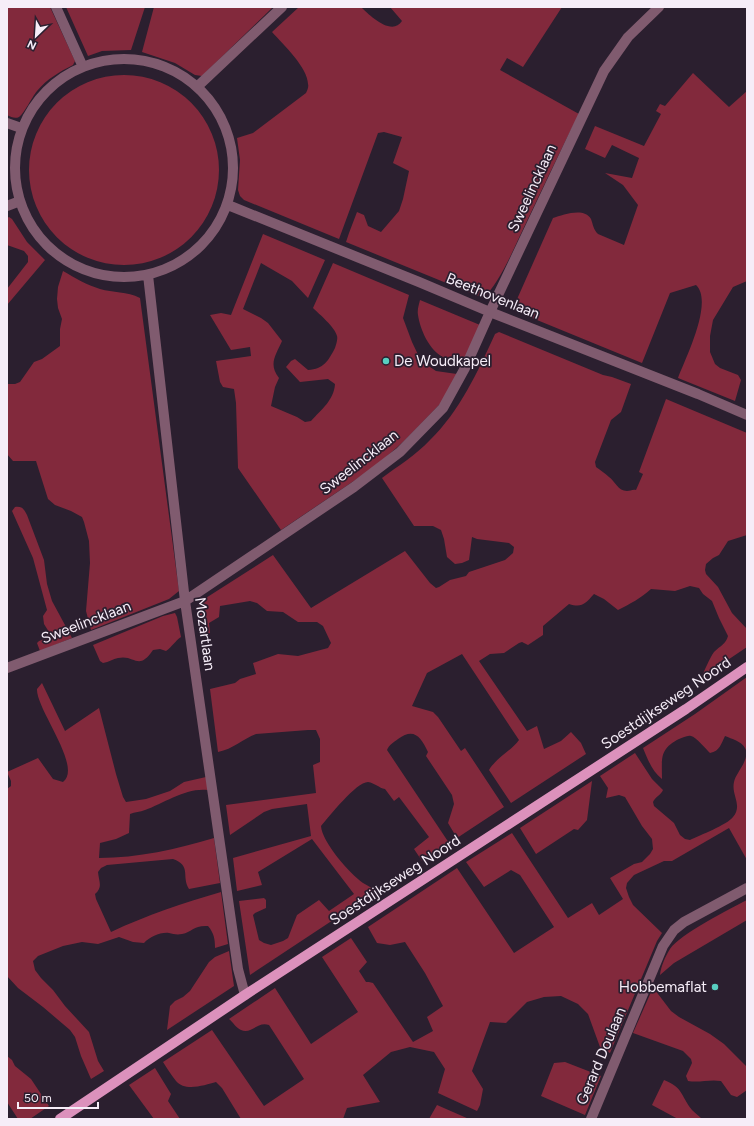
<svg xmlns="http://www.w3.org/2000/svg" width="754" height="1126" font-family="Figtree,sans-serif">
<style>
.forest{fill:#82293c}
.lines{fill:none;stroke-linecap:round;stroke-linejoin:round}
.minor{stroke:#805b6f;stroke-width:10}
.major{stroke:#dc91bc;stroke-width:10}
.poi-dot{fill:#58cec0;stroke:#2b1f2f;stroke-width:1.5}
.labels{text-anchor:middle;stroke-width:3.5;stroke-linejoin:round;paint-order:stroke}
.street-label{font-size:15px;fill:#f6edf8;stroke:#2b1f2f}
.poi-label{font-size:15px;fill:#f6edf8;stroke:#2b1f2f;text-anchor:start}
</style>
<rect width="100%" height="100%" fill="#2b1f2f"/>
<path class="forest" d="M 7,7 L 50,7 L 75,61 L 73,65 C 59,72 47,79 37,91 C 32,97 24,114 19,117 C 15,119 11,117 7,115 Z
M 66,7 L 145,7 L 131,50 L 102,51 L 88,56 Z
M 154,7 L 273,7 L 202,76 L 195,75 L 175,63 L 142,52 Z
M 299,7 L 361,7 C 369,15 392,37 402,21 L 390,7 L 562,7 L 523,67 L 507,58 L 500,70 L 579,114 C 561,149 544,185 527,221 C 516,243 501,282 483,298 L 346,242 L 349,233 L 357,212 L 364,215 L 368,226 L 381,232 L 399,211 L 403,199 L 409,171 L 393,163 L 402,137 L 384,132 L 378,133 L 339,239 L 244,200 L 240,196 L 238,190 L 240,160 L 237,138 L 253,133 L 306,93 C 307,91 309,87 308,84 C 308,68 283,44 272,32 Z
M 693,73 L 729,107 L 747,91 L 747,281 L 733,287 L 713,320 L 710,336 L 710,352 L 715,364 L 720,368 L 738,375 L 741,380 L 735,401 L 678,378 C 685,359 714,302 696,285 L 670,293 L 642,363 L 515,311 L 514,306 L 553,218 C 563,215 584,207 591,219 C 593,224 593,229 598,234 L 624,245 L 638,205 L 623,185 L 605,173 L 632,178 L 639,158 L 612,145 L 605,158 L 585,149 L 595,126 L 644,146 L 661,114 L 656,111 L 660,104 L 665,106 Z
M29 170a95 95 0 1 1 190 0a95 95 0 1 1-190 0Z
M 9,217 L 12,219 L 27,242 L 45,260 L 7,305 L 7,289 L 28,262 L 28,256 L 24,251 L 7,245 L 7,218 Z
M 263,234 L 325,260 L 308,298 L 292,281 L 261,263 L 243,309 L 261,318 L 268,323 L 282,341 C 276,355 268,364 279,378 L 275,387 L 271,406 L 297,417 L 305,422 L 311,421 C 321,410 334,400 335,384 L 328,379 L 300,382 L 286,367 L 291,361 L 295,359 L 308,370 C 324,369 328,361 335,348 C 336,345 338,339 337,336 C 335,327 319,314 313,308 L 333,263 L 409,295 L 403,318 L 412,342 L 421,361 L 436,371 L 457,374 L 442,402 L 404,441 L 376,466 L 281,530 L 238,468 L 236,403 L 234,389 L 223,387 L 220,382 L 216,361 L 251,356 L 250,347 L 231,350 L 210,315 L 221,313 L 231,315 Z
M 63,271 C 75,278 87,285 100,289 C 113,293 127,291 140,298 L 179,591 L 169,599 L 91,630 L 86,611 L 90,563 L 89,541 L 84,522 L 82,517 L 71,511 L 55,505 L 48,499 L 36,461 L 13,461 L 7,454 L 7,384 L 15,384 L 20,382 L 34,362 L 42,359 L 60,346 L 60,329 L 62,319 L 58,308 L 57,299 L 58,287 Z
M 420,300 L 480,325 L 464,360 C 457,360 449,360 443,357 C 429,350 420,329 418,315 C 417,310 419,304 420,300 Z
M 499,332 L 603,375 L 612,377 L 631,384 L 621,412 L 611,420 L 595,462 L 596,467 C 600,470 605,473 609,477 C 615,481 618,491 627,491 C 630,491 633,489 636,490 L 643,474 L 639,472 L 666,399 L 747,433 L 747,535 L 728,541 L 719,555 L 713,558 L 706,564 L 705,570 L 706,574 L 718,587 L 732,613 L 747,629 L 747,647 L 701,678 C 705,670 709,659 714,652 C 720,646 726,644 728,636 L 719,618 L 712,601 L 703,594 L 699,588 L 690,586 L 675,591 L 651,589 C 641,598 630,604 618,610 L 604,599 L 594,594 C 585,604 582,608 569,604 L 543,626 L 543,635 L 528,645 L 522,642 L 519,643 L 504,653 L 490,654 L 479,661 L 527,731 L 537,726 L 544,749 L 561,741 L 571,732 L 581,743 L 586,754 L 511,803 L 489,770 C 496,758 511,751 519,740 L 462,654 L 427,673 L 412,706 L 433,712 L 438,717 L 461,751 L 465,748 L 504,807 L 457,838 L 448,823 L 454,804 L 452,795 L 426,756 L 428,752 C 421,737 414,727 398,739 C 394,742 389,745 387,750 L 449,843 L 422,861 L 414,849 L 429,837 L 399,797 L 394,801 L 385,789 C 379,788 375,783 368,782 C 356,782 329,817 321,826 C 322,842 350,874 363,883 C 368,886 372,888 377,891 L 250,975 L 239,901 L 264,898 L 266,900 L 266,908 L 255,913 L 253,915 L 259,940 L 264,943 L 271,945 L 283,941 L 288,938 L 297,915 L 319,900 L 329,911 L 354,894 L 312,839 L 258,872 L 262,885 L 237,891 L 233,858 L 311,836 L 307,804 L 272,809 L 264,812 L 230,835 L 226,805 L 316,793 L 313,765 L 320,762 L 320,739 L 316,730 L 308,730 L 256,734 C 243,739 233,749 218,752 L 210,689 L 235,683 L 240,679 L 256,674 L 253,663 L 278,654 L 298,656 L 328,648 L 331,643 L 323,626 L 317,622 L 298,622 L 283,612 L 267,611 L 257,603 L 250,601 L 220,606 L 219,617 L 209,623 L 210,633 L 203,636 L 198,603 L 273,555 L 311,608 L 405,551 L 430,583 L 436,588 L 439,587 L 450,580 L 466,576 L 469,572 L 505,560 L 513,553 L 514,547 L 509,543 L 477,539 L 472,537 L 469,560 L 462,563 L 455,564 L 447,557 L 444,539 L 441,530 L 433,526 L 414,526 L 382,478 C 398,466 416,455 430,440 C 460,411 478,371 495,334 Z
M 15,507 C 22,506 24,509 27,515 L 44,560 L 47,584 L 52,601 L 72,638 L 40,651 L 37,643 L 39,641 L 42,640 L 48,635 L 49,632 L 44,624 L 43,616 L 47,610 L 33,558 L 12,511 Z
M 175,613 L 177,617 L 181,637 C 175,641 172,647 166,651 L 160,649 L 153,650 C 138,672 135,654 118,658 C 113,659 109,662 103,663 L 100,661 L 93,645 L 163,616 Z
M 747,677 L 747,860 L 729,828 L 672,861 L 664,861 L 634,875 L 627,883 L 626,888 L 629,897 L 633,905 L 662,933 L 657,941 L 610,1053 L 600,1047 L 588,1014 L 578,1004 L 561,996 L 544,997 L 527,1002 L 506,1023 L 490,1022 L 472,1071 L 483,1089 L 480,1105 L 477,1111 L 438,1093 L 445,1069 L 434,1052 L 410,1047 L 391,1052 L 363,1075 L 380,1102 L 347,1108 L 343,1119 L 241,1119 L 222,1088 L 216,1082 C 205,1085 185,1092 176,1081 C 171,1075 167,1068 163,1062 L 212,1030 L 264,1106 L 304,1079 L 269,1025 C 257,1021 251,1035 241,1030 C 236,1028 233,1022 229,1019 L 275,988 L 311,1044 L 358,1012 L 322,957 L 351,938 L 367,962 L 359,971 L 366,982 L 369,982 L 373,983 L 413,1042 L 433,1031 L 427,1017 L 443,1006 L 425,973 L 405,942 L 390,945 L 377,943 L 368,927 L 457,868 L 514,953 L 554,927 L 520,875 L 511,870 L 484,887 L 466,862 L 512,833 L 568,918 L 592,903 L 599,915 L 623,899 L 610,878 L 634,864 L 642,862 L 650,854 L 653,849 L 652,839 L 642,826 L 625,797 L 619,795 L 606,798 L 608,788 L 600,776 L 635,753 L 652,779 L 663,790 C 661,795 655,797 653,802 L 654,806 L 674,823 L 680,835 L 685,839 L 690,840 C 700,835 727,825 733,817 C 743,805 731,795 734,782 C 736,772 751,759 745,748 C 741,741 732,739 725,736 C 721,744 720,751 710,753 C 706,749 696,737 691,736 C 687,735 683,738 679,739 C 659,749 662,759 662,779 C 652,771 648,760 643,748 L 695,714 Z
M 42,683 L 65,731 L 99,708 L 116,774 L 123,797 L 126,802 L 146,799 L 170,791 L 184,782 L 206,777 L 208,790 C 187,787 164,803 145,810 C 140,812 135,812 130,814 L 129,833 L 116,839 L 100,843 L 99,858 C 138,858 177,849 214,838 L 220,883 L 189,889 C 181,876 192,866 173,859 L 107,865 L 101,868 L 98,872 C 99,882 103,887 95,894 L 96,899 L 111,932 C 147,915 183,903 221,892 L 228,944 L 215,948 C 215,939 214,933 208,926 C 194,925 192,932 182,934 C 177,935 173,934 169,933 C 160,932 150,937 144,943 L 133,942 L 119,937 L 98,944 L 82,942 L 63,946 L 38,956 L 33,961 L 35,970 L 41,978 L 53,990 L 65,1006 L 89,1032 L 98,1061 L 104,1071 L 91,1079 L 81,1056 L 75,1037 L 70,1030 L 43,1007 L 18,988 L 7,976 L 7,789 L 11,786 L 11,781 L 7,772 L 38,758 L 53,779 L 63,782 C 83,767 36,709 37,689 Z
M 592,781 L 587,820 L 578,830 L 574,829 L 536,854 L 520,828 Z
M 747,900 L 747,920 L 674,963 L 660,975 C 661,966 665,957 670,949 C 680,934 730,909 747,900 Z
M 229,951 L 234,986 L 167,1030 L 170,1006 L 175,1001 L 183,997 L 190,991 L 209,962 L 215,957 Z
M 655,990 L 671,1011 L 679,1017 L 710,1034 L 724,1044 L 747,1067 L 747,1090 L 737,1097 L 731,1095 L 721,1081 C 709,1079 700,1083 688,1081 L 686,1076 L 692,1063 L 691,1059 L 683,1051 L 633,1033 L 651,992 Z
M 7,1056 L 12,1060 L 15,1066 L 31,1079 L 49,1106 L 30,1119 L 18,1119 L 7,1102 Z
M 565,1062 L 601,1076 L 585,1115 L 541,1096 L 554,1063 Z
M 155,1068 L 171,1094 L 168,1101 L 180,1119 L 154,1119 L 129,1085 Z
M 664,1080 C 684,1088 680,1095 692,1110 C 695,1113 699,1116 702,1119 L 678,1119 L 652,1105 Z
M 437,1105 L 469,1119 L 429,1119 Z"/>
<g class="lines">
<path class="minor" d="M 56,7 L 83,67
M15 168a109 109 0 1 1 218 0a109 109 0 1 1-218 0Z
M 198,86 L 282,7
M 7,123 L 21,128
M 228,205 L 419,282 L 490,312 L 698,394 L 747,415
M 7,206 L 20,201
M 148,275 L 185,601 L 238,969 L 245,995
M 7,668 L 185,601 L 354,487 L 400,452 L 443,408 L 465,368 L 490,312 L 604,71 L 628,37 L 659,7
M 591,1119 L 663,946 L 674,930 L 684,922 L 747,888"/>
<path class="major" d="M 60,1119 L 245,995 L 686,709 L 747,667"/>
</g>
<g class="poi-dot">
<circle cx="386" cy="361" r="4"/>
<circle cx="715" cy="987" r="4"/>
</g>
<g class="labels">
<g class="street-label">
<text transform="translate(532 188) rotate(-65)" y="5">Sweelincklaan</text>
<text transform="translate(493 296) rotate(22)" y="5">Beethovenlaan</text>
<text transform="translate(359 462) rotate(-38)" y="5">Sweelincklaan</text>
<text transform="translate(86 622) rotate(-21)" y="5">Sweelincklaan</text>
<text transform="translate(205 634) rotate(82)" y="5">Mozartlaan</text>
<text transform="translate(666 703) rotate(-34)" y="5">Soestdijkseweg Noord</text>
<text transform="translate(395 880) rotate(-33)" y="5">Soestdijkseweg Noord</text>
<text transform="translate(601 1056) rotate(-67)" y="5">Gerard Doulaan</text>
</g>
<g class="poi-label">
<text x="394" y="366">De Woudkapel</text>
<text x="707" y="992" text-anchor="end">Hobbemaflat</text>
</g>
</g>
<rect width="754" height="1126" fill="none" stroke="#f6edf8" stroke-width="16"/>
<g transform="translate(36 36) rotate(205)" stroke="#2b1f2f" stroke-width="3" paint-order="stroke">
<path d="M0-3L7 15L0 10L-7 15Z" fill="#f6edf8"/>
<text y="-6" font-size="11" font-weight="bold" text-anchor="middle" fill="#f6edf8">N</text>
</g>
<path d="M18 1102v6h80v-6" fill="none" stroke="#f6edf8" stroke-width="2"/>
<text x="24" y="1102" font-size="12" fill="#f6edf8" stroke="#2b1f2f" stroke-width="3" paint-order="stroke">50 m</text>
</svg>
